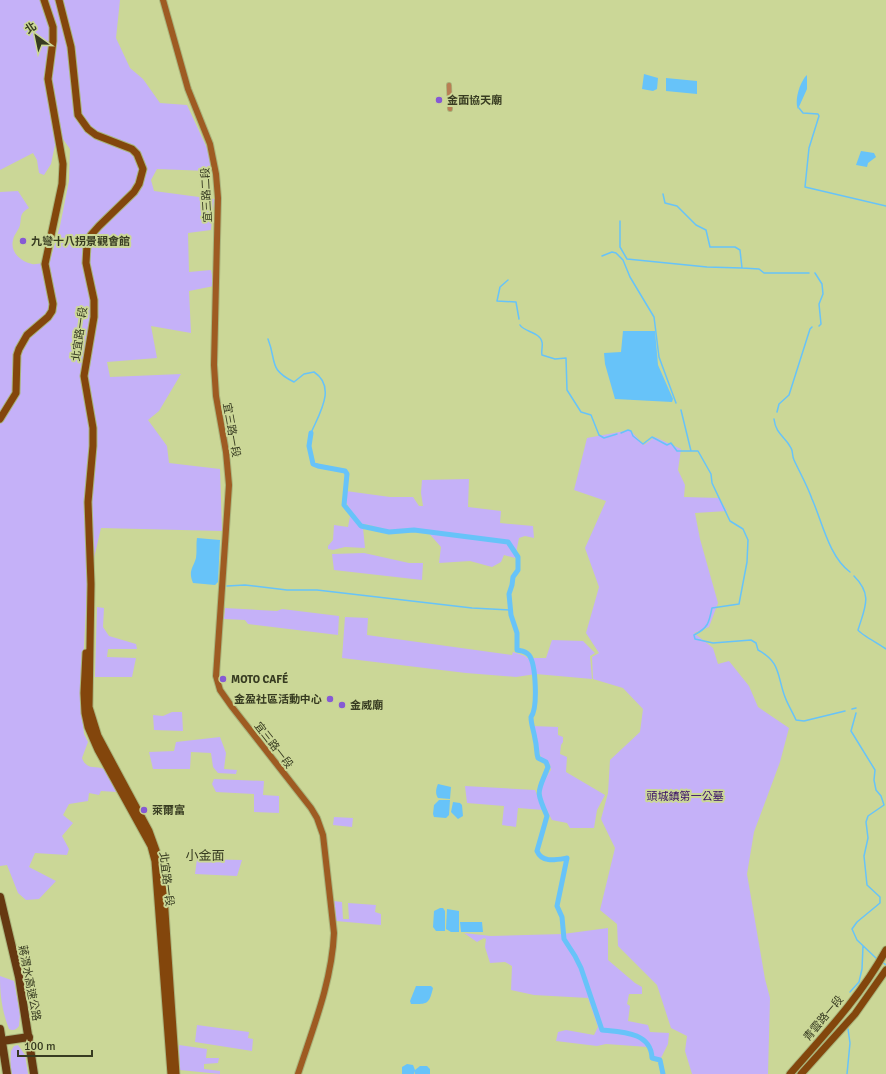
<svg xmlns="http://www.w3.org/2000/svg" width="886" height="1074" font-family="Signika,'Noto Sans TC',sans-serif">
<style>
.green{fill:#c5b1f8}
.water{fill:#67c3f9}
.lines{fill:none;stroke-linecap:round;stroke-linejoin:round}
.stream{stroke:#67c3f9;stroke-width:1.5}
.canal{stroke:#67c3f9;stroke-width:5}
.street-casing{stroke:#aab57d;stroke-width:6}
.secondary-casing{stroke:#aab57d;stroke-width:8}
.primary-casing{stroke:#aab57d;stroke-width:9}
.highway-casing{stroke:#aab57d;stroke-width:10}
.street{stroke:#b97f54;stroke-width:4.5}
.secondary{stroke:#9e5b22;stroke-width:6}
.primary{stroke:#83460c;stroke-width:7}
.highway{stroke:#663811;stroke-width:8}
.poi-dot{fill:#865ad4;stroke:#cbd797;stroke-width:1.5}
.labels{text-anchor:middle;stroke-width:4;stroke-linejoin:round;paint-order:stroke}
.poi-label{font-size:11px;font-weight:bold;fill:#373b21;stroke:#cbd797;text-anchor:start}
.street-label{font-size:11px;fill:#373b21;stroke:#cbd797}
.park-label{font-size:11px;fill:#350a66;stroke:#cbd797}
.quarter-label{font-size:13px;fill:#373b21;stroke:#cbd797}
</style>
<rect width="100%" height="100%" fill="#cbd797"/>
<path class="green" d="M 0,0 L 120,0 L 116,38 L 130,68 L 143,79 L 160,103 L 187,105 L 212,159 L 208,171 L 157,169 L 151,180 L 154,191 L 214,199 L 211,230 L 188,233 L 189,272 L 211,270 L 214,286 L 189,291 L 191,333 L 151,326 L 157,358 L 107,362 L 110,377 L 181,374 L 159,411 L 148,420 L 167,446 L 169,463 L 220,469 L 222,531 L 101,528 L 87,588 L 81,705 L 84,734 L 88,742 L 82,758 C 87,771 95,765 104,769 L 117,792 L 101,791 L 99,795 L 89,793 L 88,801 L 69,804 L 63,815 L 73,823 L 62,836 L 69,849 L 67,855 L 35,853 L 29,867 L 56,881 L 39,899 L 26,900 L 18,893 L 7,865 L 0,866 L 0,192 L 18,191 L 29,208 C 19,214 22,216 20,225 C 19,230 14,234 13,240 C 10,252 20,261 32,264 C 37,265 45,262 50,261 L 60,226 L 69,181 L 70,149 L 63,139 L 56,140 L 51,164 L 44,175 L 39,173 L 37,160 L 33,153 L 0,170 Z
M 630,430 L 644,445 L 655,437 L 681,449 L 678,470 L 685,485 L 684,497 L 719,498 L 727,511 L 695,513 L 700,539 L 718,603 L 709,627 L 694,633 L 713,648 L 718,664 L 729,661 L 749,686 L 758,707 L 789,728 L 780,762 L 754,832 L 747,874 L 765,979 L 770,998 L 768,1074 L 692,1074 L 685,1051 L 687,1036 L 671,1028 L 657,985 L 618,946 L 617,924 L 600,910 L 615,848 L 601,819 L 608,793 L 610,760 L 640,732 L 643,709 L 623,688 L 593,679 L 592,657 L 599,653 L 586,633 L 599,587 L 585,548 L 606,501 L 574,490 L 587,438 Z
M 469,479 L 468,507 L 501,511 L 500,523 L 533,526 L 534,538 L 525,536 L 519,538 L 515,558 L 504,555 L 501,562 L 492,567 L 470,561 L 439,563 L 441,547 L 426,530 L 412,528 L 389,530 L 365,524 L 363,528 L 365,548 L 345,547 L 333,550 L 328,549 L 328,546 L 333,540 L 334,525 L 348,527 L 351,511 L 346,502 L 346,491 L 390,497 L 413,497 L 419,506 L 423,506 L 421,493 L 422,480 Z
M 364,553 L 409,563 L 423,563 L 422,580 L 334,570 L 332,554 Z
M 97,607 L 104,608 L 103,627 L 109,636 L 136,644 L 137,649 L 108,649 L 107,657 L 136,658 L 132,677 L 95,677 Z
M 225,608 L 277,611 L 282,609 L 339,616 L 338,635 L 248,624 L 245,620 L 224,619 Z
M 345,617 L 368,618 L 367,635 L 512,655 L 513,652 L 525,656 L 527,658 L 546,658 L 552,640 L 583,641 L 595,653 L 590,656 L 592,679 L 536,674 L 516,677 L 466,673 L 342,658 Z
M 172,712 L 182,712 L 183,731 L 154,730 L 153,715 L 163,716 Z
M 533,726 L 558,727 L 558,735 L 563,737 L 563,742 L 561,745 L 560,754 L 567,757 L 566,772 L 605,795 L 597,810 L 594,828 L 570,828 L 567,823 L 552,820 C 541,797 535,793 551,770 L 550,764 L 541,758 Z
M 220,737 L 226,753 L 224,769 L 237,770 L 236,774 L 218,773 L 213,767 L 211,753 L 191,752 L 190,769 L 153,769 L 149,752 L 174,751 L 176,742 Z
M 214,779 L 264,781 L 263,795 L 279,796 L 279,813 L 254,812 L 254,794 L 216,792 L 212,784 Z
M 465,786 L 535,790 L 543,810 L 518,808 L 516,827 L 502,825 L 504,806 L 467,803 Z
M 334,817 L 353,818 L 352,827 L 333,825 Z
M 197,859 L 242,860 L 237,876 L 195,874 Z
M 333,901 L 342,902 L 343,919 L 349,919 L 348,903 L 376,905 L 375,912 L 381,914 L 381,925 L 336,921 Z
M 608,928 L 608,960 L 635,983 L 642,987 L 642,994 L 629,994 L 627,1004 L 630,1006 L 628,1021 L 648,1025 L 650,1032 L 669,1033 L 668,1044 L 659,1062 L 653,1058 L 648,1047 L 606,1044 L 597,1046 L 556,1041 L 558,1032 L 566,1030 L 594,1035 L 598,1027 L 588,998 L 534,995 L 511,990 L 512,966 L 505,962 L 490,963 L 485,947 L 486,939 L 484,938 L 477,942 L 464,933 L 491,936 L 563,934 Z
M 0,976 L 14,981 L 20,1013 L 19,1026 C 16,1030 13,1031 9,1029 C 2,1011 0,995 0,976 Z
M 197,1025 L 249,1032 L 248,1038 L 253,1039 L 252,1051 L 195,1042 Z
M 18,1045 L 25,1055 L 28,1074 L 10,1074 L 11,1051 L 14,1046 Z
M 179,1045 L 207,1049 L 206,1058 L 219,1058 L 218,1063 L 204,1064 L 204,1069 L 220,1071 L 220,1074 L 180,1070 Z"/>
<path class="water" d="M 644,74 L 658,78 L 657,89 L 653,91 L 642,89 Z
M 807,75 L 807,89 L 798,109 C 794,101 800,81 807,75 Z
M 666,78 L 697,81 L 697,94 L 666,91 Z
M 861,151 L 874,153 L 876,157 L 868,163 L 867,167 L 856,165 Z
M 623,331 L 655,331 L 658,365 L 673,399 L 672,402 L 615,399 L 605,364 L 604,353 L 621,352 Z
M 197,538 L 220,540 L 218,582 L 215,585 L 193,583 C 188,571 193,568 196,558 C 197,551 196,544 197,538 Z
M 438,784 L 451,787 L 450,799 L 438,798 C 435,794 436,788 438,784 Z
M 439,800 L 450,800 L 449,815 L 446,818 L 434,817 L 433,814 L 434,805 Z
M 453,802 L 460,803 L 462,805 L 463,816 L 458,819 L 451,812 Z
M 440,908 L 443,908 L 445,911 L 445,931 L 436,931 L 433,927 L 434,911 Z
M 447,909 L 459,911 L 459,932 L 451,932 L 446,929 Z
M 460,922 L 482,922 L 483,932 L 461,932 Z
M 416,986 L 431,986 L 433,988 C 429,1005 427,1004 411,1004 L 410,1001 Z
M 407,1064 L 413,1065 L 415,1070 L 420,1066 L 427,1066 L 430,1069 L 430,1074 L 415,1074 L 415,1071 L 414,1074 L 402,1074 L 402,1067 Z"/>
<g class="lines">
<path class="stream" d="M 799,108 L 803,113 L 818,114 L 819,116 L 809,148 L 805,187 L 886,206
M 663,194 L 665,203 L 677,206 L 696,225 L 706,230 L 710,247 L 735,247 L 740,250 L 742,268 L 759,269 L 764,273 L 809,273
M 620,221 L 620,247 L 627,259 L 707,267 L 742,268
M 602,256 L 612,252 L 616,253 L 623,260 L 630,277 L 654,317 L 659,357 L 676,403
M 815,273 L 822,284 L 823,294 L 819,304 L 821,324 L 819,326
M 508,280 L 500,287 L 497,301 L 516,302 L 519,319
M 520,325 C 524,332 540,332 542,342 C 543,346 541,351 542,355 L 555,359 L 566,358 L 567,390 L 581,412 L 591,415 L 599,435 L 604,438 L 617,434
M 268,339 C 277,362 268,369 294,382 L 304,374 L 314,372 C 337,387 319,414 311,433
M 681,410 L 691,451
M 777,412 L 779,404 L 789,395 L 810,329 L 812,327
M 774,419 C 776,435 785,436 791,448 C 793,451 792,456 794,460 C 800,473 807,485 812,499 C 822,521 829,557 850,572
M 621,433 L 628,430 L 631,431 L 633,436 L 643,444 L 652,437 L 667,445 L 671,443 L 677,451 L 698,451 L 711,474 L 712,483 L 730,521 L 743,529 L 748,540 L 747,562 L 739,604 L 712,608 C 709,623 708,628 694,635 L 695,639 L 713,643 L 751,640 L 756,643 L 758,650 C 781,662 777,676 785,697 C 788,705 793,713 796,720 L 804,721 L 845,711
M 854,576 C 873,595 865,607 858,630 C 860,634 881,645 886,649
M 227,586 L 245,585 L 287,590 L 317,590 L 472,608 L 510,610
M 852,709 L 856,708
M 856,713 L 851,731 L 875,770 L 874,780 L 876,790 L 881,796 L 884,805 L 868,816 L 866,822 L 868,838 L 864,856 L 867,885 L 880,897 L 880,903 L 857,922 L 852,929 L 857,940 L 877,959
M 882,962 L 886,965
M 850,992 L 859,982 L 862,969 L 863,946
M 847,1074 L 850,1043 L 848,1029"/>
<path class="canal" d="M 311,433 L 309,446 L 313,464 L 318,466 L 345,471 L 347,474 L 344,505 L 361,526 L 389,532 L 414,530 L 508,542 L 518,557 L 518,570 L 513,577 L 512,585 L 509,594 L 511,615 L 517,633 L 517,650 C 522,651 526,651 529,655 C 536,664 538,708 531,717 C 531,725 534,731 535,739 C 537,746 536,752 538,758 L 546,762 L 548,767 C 538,793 535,789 547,816 L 537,851 C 542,863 555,860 567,858 L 557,906 L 562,917 L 564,939 L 575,956 L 581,968 L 602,1030 C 622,1032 651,1032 652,1058 L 660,1060 L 663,1074"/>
<defs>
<path id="street" d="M 449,85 L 450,109"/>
<path id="secondary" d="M 163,0 L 188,89 L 210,144 L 216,174 L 218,198 L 214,365 L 216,396 L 226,452 L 229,485 L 216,676 L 220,690 L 232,707 L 311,808 L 317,818 L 323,835 L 334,933 C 332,981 313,1028 298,1074"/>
<path id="primary" d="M 59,0 L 71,47 L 78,115 L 88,129 L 96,135 L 132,149 L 137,154 L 143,169 L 139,184 L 134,192 L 99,226 L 91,235 L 87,245 L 86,263 L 94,300 L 94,317 L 84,376 L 93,428 L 93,446 L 88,502 L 91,584 L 89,707 L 98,736 L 149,831 L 162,867 L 176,1074
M 0,419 L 16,393 L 17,355 L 19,349 L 27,335 L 48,317 L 52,311 L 53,304 L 45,264 L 62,184 L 63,164 L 48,79 L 53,41 L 53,27 L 44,0
M 86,653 L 84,693 L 85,713 L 88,727 L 98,750 L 151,846 L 155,861 L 171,1074
M 790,1074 C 824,1035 861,996 886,950
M 801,1074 L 855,1014 L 886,970"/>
<path id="highway" d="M 0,897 L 19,977 L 34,1074
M 0,1029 L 7,1074
M 2,1041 L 29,1037"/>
</defs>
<use href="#street" class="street-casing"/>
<use href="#secondary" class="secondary-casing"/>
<use href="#primary" class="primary-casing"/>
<use href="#highway" class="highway-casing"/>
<use href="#street" class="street"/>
<use href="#secondary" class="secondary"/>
<use href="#primary" class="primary"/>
<use href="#highway" class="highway"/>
</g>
<g class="poi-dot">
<circle cx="439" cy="100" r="4"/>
<circle cx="23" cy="241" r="4"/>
<circle cx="223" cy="679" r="4"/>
<circle cx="330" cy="699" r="4"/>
<circle cx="342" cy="705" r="4"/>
<circle cx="144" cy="810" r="4"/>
</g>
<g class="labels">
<g class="poi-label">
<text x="447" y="104">金面協天廟</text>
<text x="31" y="245">九彎十八拐景觀會館</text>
<text x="231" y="683">MOTO CAFÉ</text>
<text x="322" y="703" text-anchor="end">金盈社區活動中心</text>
<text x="350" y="709">金威廟</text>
<text x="152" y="814">萊爾富</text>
</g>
<g class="street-label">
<text transform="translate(206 195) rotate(-93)" y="4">宜三路二段</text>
<text transform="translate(79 334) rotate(-82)" y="4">北宜路一段</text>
<text transform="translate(232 430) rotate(80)" y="4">宜三路一段</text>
<text transform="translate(274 745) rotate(52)" y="4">宜三路一段</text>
<text transform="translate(167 879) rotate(83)" y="4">北宜路一段</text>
<text transform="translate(30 983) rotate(79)" y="4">蔣渭水高速公路</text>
<text transform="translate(823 1018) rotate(-50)" y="4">青雲路一段</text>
</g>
<g class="park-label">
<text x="685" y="800">頭城鎮第一公墓</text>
</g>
<g class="quarter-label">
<text x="205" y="860">小金面</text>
</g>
</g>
<g transform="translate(36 36) rotate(327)" stroke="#cbd797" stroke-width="3" paint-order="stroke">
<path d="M0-3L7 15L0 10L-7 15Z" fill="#373b21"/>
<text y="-6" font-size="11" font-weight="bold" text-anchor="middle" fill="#373b21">北</text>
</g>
<path d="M18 1050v6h74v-6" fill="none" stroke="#373b21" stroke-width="2"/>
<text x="24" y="1050" font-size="12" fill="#373b21" stroke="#cbd797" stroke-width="3" paint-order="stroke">100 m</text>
</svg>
